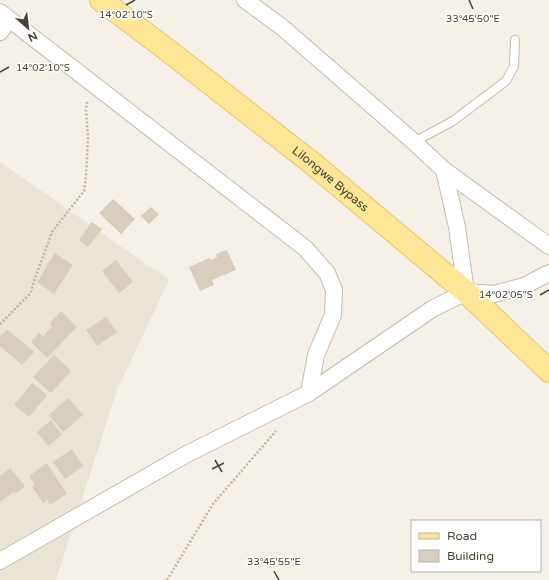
<svg xmlns="http://www.w3.org/2000/svg" width="549" height="580" font-family="'Varela Round',sans-serif">
<style>
.residential{fill:#e9e4d6}
.building{fill:#d7cebd}
.lines{fill:none;stroke-linecap:round;stroke-linejoin:round}
.service-casing{stroke:#c3bdad;stroke-width:10}
.minor-casing{stroke:#c3bdad;stroke-width:18}
.primary-casing{stroke:#e8c663;stroke-width:24}
.path{stroke:#c3b79b;stroke-width:2.5;stroke-dasharray:2 2;stroke-linecap:butt}
.service{stroke:#fff;stroke-width:8}
.minor{stroke:#fff;stroke-width:16}
.primary{stroke:#ffe697;stroke-width:22}
.ticks{fill:none;stroke:#484236;stroke-width:1.5}
.labels{text-anchor:middle;stroke-width:3;stroke-linejoin:round;paint-order:stroke}
.street-label{font-size:12px;fill:#484236;stroke:#fff}
.ticks-label{font-size:10px;text-anchor:middle;fill:#484236;stroke:#fff;stroke-width:3;stroke-linejoin:round;paint-order:stroke}
</style>
<rect width="100%" height="100%" fill="#f5f1e8"/>
<path class="residential" d="M 0,162 L 169,280 L 117,390 L 56,580 L 0,580 Z"/>
<path class="building" d="M 113,199 L 135,219 L 121,234 L 99,213 Z
M 151,207 L 159,214 L 149,224 L 141,216 Z
M 92,222 L 102,229 L 88,247 L 79,240 Z
M 227,250 L 236,270 L 212,280 L 214,285 L 200,291 L 189,267 L 210,258 L 211,260 L 217,257 L 216,254 Z
M 55,253 L 73,265 L 54,294 L 37,282 Z
M 116,260 L 133,282 L 119,293 L 102,271 Z
M 61,311 L 77,327 L 47,358 L 31,342 L 39,333 L 43,336 L 52,327 L 50,323 Z
M 106,317 L 117,332 L 97,346 L 86,330 Z
M 7,329 L 34,352 L 22,365 L 0,346 L 0,337 Z
M 54,355 L 71,371 L 51,393 L 33,377 Z
M 32,383 L 47,395 L 29,417 L 14,405 Z
M 68,398 L 83,415 L 63,432 L 49,415 Z
M 51,420 L 62,435 L 48,446 L 37,432 Z
M 72,449 L 83,466 L 65,479 L 53,462 Z
M 47,463 L 67,494 L 50,505 L 47,500 L 43,503 L 32,487 L 35,485 L 29,476 Z
M 10,468 L 25,486 L 17,493 L 13,492 L 0,502 L 0,476 Z"/>
<g class="lines">
<defs>
<path id="service" d="M 414,142 L 453,121 L 506,81 L 514,66 L 515,40"/>
<path id="minor" d="M 245,0 L 283,28 L 414,142 L 444,170 L 549,246
M 0,12 L 305,248 L 327,273 L 334,290 L 333,315 L 316,355 L 309,393
M 0,32 L 9,20
M 444,170 L 457,227 L 466,292
M 0,561 L 185,455 L 309,393 L 432,309 L 466,292 L 494,294 L 524,286 L 549,273"/>
<g id="primary">
<path id="s1" d="M 101,0 L 170,52 L 312,163 L 466,292 L 549,371"/>
</g>
</defs>
<use href="#service" class="service-casing"/>
<use href="#minor" class="minor-casing"/>
<use href="#primary" class="primary-casing"/>
<path class="path" d="M 0,324 L 30,294 L 35,278 L 52,232 L 84,191 L 86,177 L 88,137 L 86,110 L 87,102
M 167,580 L 213,504 L 276,431"/>
<use href="#service" class="service"/>
<use href="#minor" class="minor"/>
<use href="#primary" class="primary"/>
</g>
<path class="ticks" d="M 469,0 L 473,9M 126,5 L 135,0M 0,72 L 9,67M 540,295 L 549,290M 215,460 L 222,472M 212,469 L 224,463M 274,571 L 279,580"/>
<g class="labels">
<g class="street-label">
<text dy="4" stroke="none"><textPath href="#s1" startOffset="291">Lilongwe Bypass</textPath></text>
</g>
</g>
<g class="ticks-label">
<text x="126" y="18">14°02'10"S</text>
<text x="473" y="22">33°45'50"E</text>
<text x="43" y="71">14°02'10"S</text>
<text x="506" y="298">14°02'05"S</text>
<text x="274" y="565">33°45'55"E</text>
</g>
<rect x="411" y="520" width="130" height="52" fill="#ffffff" stroke="#b6b3af"/>
<rect x="419" y="533" width="20" height="6" fill="#ffe697" stroke="#b6b3af"/>
<text x="447" y="540" font-size="12" fill="#484236">Road</text>
<rect x="419" y="550" width="20" height="12" fill="#d7cebd" stroke="#b6b3af"/>
<text x="447" y="560" font-size="12" fill="#484236">Building</text>
<g transform="translate(28 28) rotate(152)" stroke="#ffffff" stroke-width="3" paint-order="stroke">
<path d="M0-3L7 15L0 10L-7 15Z" fill="#484236"/>
<text y="-6" font-size="11" font-weight="bold" text-anchor="middle" fill="#484236">N</text>
</g>
</svg>
